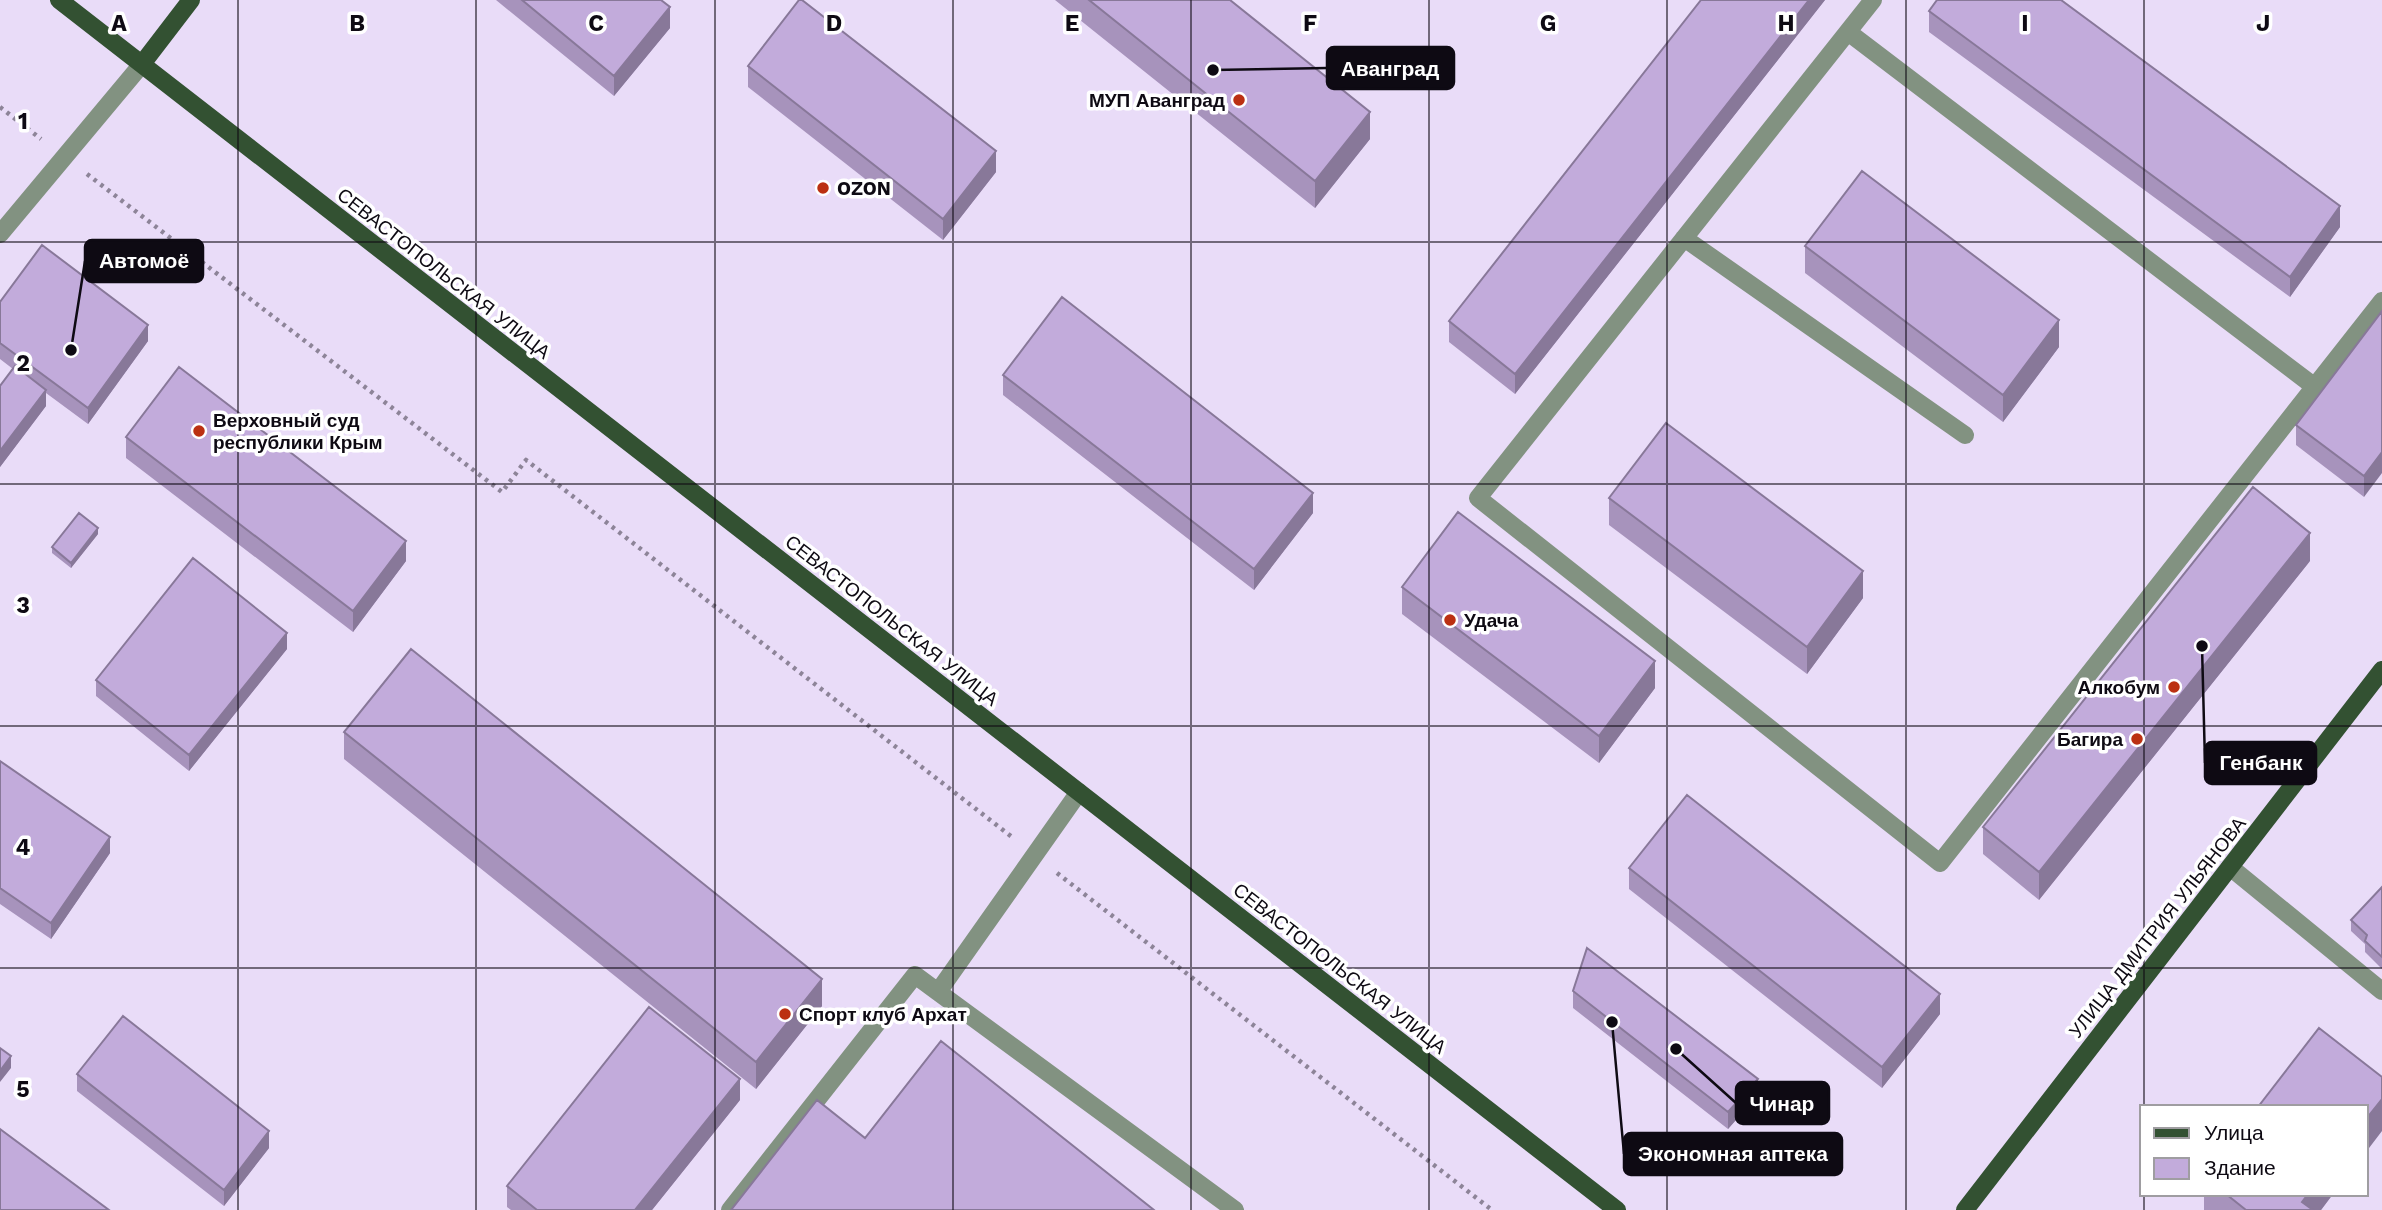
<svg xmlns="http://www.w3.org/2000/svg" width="2382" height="1210" font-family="'Work Sans',sans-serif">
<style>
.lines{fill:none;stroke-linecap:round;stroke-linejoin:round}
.path{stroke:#8d8498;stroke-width:4.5;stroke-dasharray:3.5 5;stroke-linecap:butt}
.minor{stroke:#829281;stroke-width:18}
.major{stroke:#335132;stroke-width:18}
.wall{fill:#a793bc}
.shaded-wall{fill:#887899}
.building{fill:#c2abdb;stroke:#887899;stroke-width:2}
.grid{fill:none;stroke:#0e0a13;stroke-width:2;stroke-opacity:0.55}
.poi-dot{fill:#bb3012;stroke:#fff;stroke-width:2.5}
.labels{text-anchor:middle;stroke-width:7;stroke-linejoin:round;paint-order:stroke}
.poi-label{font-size:19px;font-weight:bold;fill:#0e0a13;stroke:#fff;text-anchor:start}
.street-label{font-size:19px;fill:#0e0a13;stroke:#fff}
.grid-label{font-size:23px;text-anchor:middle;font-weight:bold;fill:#0e0a13;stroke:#fff;stroke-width:7;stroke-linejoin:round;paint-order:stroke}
.leader{fill:none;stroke:#0e0a13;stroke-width:2.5}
.callout-dot{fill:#0e0a13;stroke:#fff;stroke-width:2.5}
.callout{fill:#0e0a13;stroke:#0e0a13;stroke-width:2.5}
.callout-label{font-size:21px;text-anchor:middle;font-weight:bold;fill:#fff}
</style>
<rect width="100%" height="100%" fill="#e9dcf8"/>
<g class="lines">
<path class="path" d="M 0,107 L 41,139
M 87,174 L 502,492 L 526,460 L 1012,837
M 1057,873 L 1492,1210"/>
<path class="minor" d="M 1873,0 L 1478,498 L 1940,863 L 2382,301
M 1848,32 L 2315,387
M 0,234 L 142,64
M 1684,238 L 1965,435
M 1079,792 L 938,992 L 1235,1210
M 2230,867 L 2382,991
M 730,1210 L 915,975 L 938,992"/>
<path class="major" d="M 59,0 L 1617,1210
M 142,64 L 191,0
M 1965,1210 L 2382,670"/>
</g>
<path class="wall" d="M 496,0 L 661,0 L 670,28 L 614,96 Z
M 1055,0 L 1230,0 L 1370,139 L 1315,208 Z
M 1701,0 L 1825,0 L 1515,394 L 1449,342 L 1449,321 Z
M 1929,11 L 2340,227 L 2290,297 L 1929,32 Z
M 748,66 L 996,172 L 943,240 L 748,87 Z
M 1805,246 L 2059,347 L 2003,422 L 1805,273 Z
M 0,302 L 148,341 L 88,424 L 46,393 L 46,406 L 0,467 L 0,386 L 13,369 L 0,359 Z
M 2382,311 L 2364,497 L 2296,445 L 2296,425 Z
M 1003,375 L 1313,513 L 1254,590 L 1003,395 Z
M 126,437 L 406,561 L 353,632 L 126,458 Z
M 1609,498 L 1863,598 L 1807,674 L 1609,525 Z
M 98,534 L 71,568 L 52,553 L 52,547 Z
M 2310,561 L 2039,900 L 1983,854 L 1983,827 Z
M 1402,587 L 1655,688 L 1599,763 L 1402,614 Z
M 287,649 L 189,771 L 96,696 L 96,680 Z
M 344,732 L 822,1006 L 756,1089 L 344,759 Z
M 0,761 L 110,853 L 51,939 L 0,904 Z
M 1629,868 L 1940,1014 L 1882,1088 L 1629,889 Z
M 2382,887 L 2382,969 L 2365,952 L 2365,944 L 2351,931 L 2351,920 Z
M 1573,991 L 1758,1095 L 1728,1129 L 1573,1008 Z
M 77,1074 L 269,1148 L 224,1206 L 77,1091 Z
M 740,1100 L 652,1210 L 511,1210 L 507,1207 L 507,1186 Z
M 2204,1194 L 2333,1194 L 2321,1210 L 2204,1210 Z"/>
<path class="shaded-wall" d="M 1809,0 L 1825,0 L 1515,394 L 1515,374 Z
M 670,7 L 670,28 L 614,96 L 614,76 Z
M 1370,112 L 1370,139 L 1315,208 L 1315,181 Z
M 996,151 L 996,172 L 943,240 L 943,219 Z
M 2340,206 L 2340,227 L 2290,297 L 2290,277 Z
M 2059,320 L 2059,347 L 2003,422 L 2003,395 Z
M 148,325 L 148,341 L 88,424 L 88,408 Z
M 46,390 L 46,406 L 0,467 L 0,451 Z
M 2382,452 L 2382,473 L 2364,497 L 2364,476 Z
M 1313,493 L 1313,513 L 1254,590 L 1254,569 Z
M 98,528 L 98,534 L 71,568 L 71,563 Z
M 2310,533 L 2310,561 L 2039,900 L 2039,872 Z
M 406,541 L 406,561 L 353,632 L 353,611 Z
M 1863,571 L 1863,598 L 1807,674 L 1807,647 Z
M 287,633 L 287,649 L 189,771 L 189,755 Z
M 1655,661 L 1655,688 L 1599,763 L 1599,736 Z
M 110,837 L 110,853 L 51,939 L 51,923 Z
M 822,979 L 822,1006 L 756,1089 L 756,1062 Z
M 1940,994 L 1940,1014 L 1882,1088 L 1882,1067 Z
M 11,1056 L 11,1068 L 0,1082 L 0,1071 Z
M 740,1079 L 740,1100 L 652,1210 L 635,1210 Z
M 1758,1079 L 1758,1095 L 1728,1129 L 1728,1112 Z
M 2382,1099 L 2382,1131 L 2366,1152 L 2366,1119 Z
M 269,1131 L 269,1148 L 224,1206 L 224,1190 Z
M 2308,1194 L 2333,1194 L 2321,1210 L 2302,1210 L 2302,1202 Z"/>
<path class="building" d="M 522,0 L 661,0 L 670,7 L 614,76 Z
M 799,0 L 802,0 L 996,151 L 943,219 L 748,66 Z
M 1089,0 L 1230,0 L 1370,112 L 1315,181 Z
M 1701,0 L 1809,0 L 1515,374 L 1449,321 Z
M 1937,0 L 2061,0 L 2340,206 L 2290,277 L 1929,11 Z
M 1862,171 L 2059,320 L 2003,395 L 1805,246 Z
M 42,245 L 148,325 L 88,408 L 0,343 L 0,302 Z
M 1062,297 L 1313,493 L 1254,569 L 1003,375 Z
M 2382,311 L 2382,452 L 2364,476 L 2296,425 Z
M 15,366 L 46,390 L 0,451 L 0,386 Z
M 179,367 L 406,541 L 353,611 L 126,437 Z
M 1666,423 L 1863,571 L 1807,647 L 1609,498 Z
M 2253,487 L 2310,533 L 2039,872 L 1983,827 Z
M 1458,512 L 1655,661 L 1599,736 L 1402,587 Z
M 79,513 L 98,528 L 71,563 L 52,547 Z
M 193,558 L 287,633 L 189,755 L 96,680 Z
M 411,649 L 822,979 L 756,1062 L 344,732 Z
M 0,761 L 110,837 L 51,923 L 0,888 Z
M 1687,795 L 1940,994 L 1882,1067 L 1629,868 Z
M 2382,887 L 2382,957 L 2365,941 L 2367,935 L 2351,920 Z
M 1587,948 L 1758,1079 L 1728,1112 L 1573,991 Z
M 649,1007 L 740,1079 L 635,1210 L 537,1210 L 507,1186 Z
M 123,1016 L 269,1131 L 224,1190 L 77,1074 Z
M 2319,1028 L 2382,1077 L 2382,1099 L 2366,1119 L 2366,1107 L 2258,1107 Z
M 941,1041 L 1154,1210 L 731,1210 L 817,1100 L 865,1138 Z
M 0,1048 L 11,1056 L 0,1071 Z
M 0,1129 L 109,1210 L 0,1210 Z
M 2226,1194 L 2308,1194 L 2302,1202 L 2313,1210 L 2246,1210 Z"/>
<path class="grid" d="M 238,0 L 238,1210M 476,0 L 476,1210M 715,0 L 715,1210M 953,0 L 953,1210M 1191,0 L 1191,1210M 1429,0 L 1429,1210M 1667,0 L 1667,1210M 1906,0 L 1906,1210M 2144,0 L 2144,1107M 0,242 L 2382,242M 0,484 L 2382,484M 0,726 L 2382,726M 0,968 L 2382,968M 2144,1194 L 2144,1210"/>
<g class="poi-dot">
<circle cx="1239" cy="100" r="7"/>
<circle cx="823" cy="188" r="7"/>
<circle cx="199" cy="431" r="7"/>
<circle cx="1450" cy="620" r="7"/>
<circle cx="2174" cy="687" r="7"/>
<circle cx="2137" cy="739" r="7"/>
<circle cx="785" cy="1014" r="7"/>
</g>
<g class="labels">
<g class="poi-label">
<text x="1225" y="107" text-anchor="end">МУП Аванград</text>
<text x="837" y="195">OZON</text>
<text x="213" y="427">Верховный суд<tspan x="213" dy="22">республики Крым</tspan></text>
<text x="1464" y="627">Удача</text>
<text x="2160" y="694" text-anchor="end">Алкобум</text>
<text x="2123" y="746" text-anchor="end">Багира</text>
<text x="799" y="1021">Спорт клуб Архат</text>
</g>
<g class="street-label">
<text transform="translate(444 273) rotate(38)" y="7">СЕВАСТОПОЛЬСКАЯ УЛИЦА</text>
<text transform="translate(892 620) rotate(38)" y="7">СЕВАСТОПОЛЬСКАЯ УЛИЦА</text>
<text transform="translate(2157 927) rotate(-52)" y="7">УЛИЦА ДМИТРИЯ УЛЬЯНОВА</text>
<text transform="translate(1340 968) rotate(38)" y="7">СЕВАСТОПОЛЬСКАЯ УЛИЦА</text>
</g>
</g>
<g class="grid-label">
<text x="119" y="31">A</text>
<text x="357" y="31">B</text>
<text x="596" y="31">C</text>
<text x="834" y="31">D</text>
<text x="1072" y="31">E</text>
<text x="1310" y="31">F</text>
<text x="1548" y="31">G</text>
<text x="1786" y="31">H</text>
<text x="2025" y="31">I</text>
<text x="2263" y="31">J</text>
<text x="23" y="129">1</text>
<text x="23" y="371">2</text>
<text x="23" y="613">3</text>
<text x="23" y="855">4</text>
<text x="23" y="1097">5</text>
</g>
<path class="leader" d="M1213 70L1327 68M71 350L85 261M2202 646L2205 763M1676 1049L1736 1103M1612 1022L1624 1154"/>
<g class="callout-dot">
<circle cx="1213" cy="70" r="7"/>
<circle cx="71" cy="350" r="7"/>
<circle cx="2202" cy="646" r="7"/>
<circle cx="1676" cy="1049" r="7"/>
<circle cx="1612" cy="1022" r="7"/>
</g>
<g class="callout">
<rect x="1327" y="47" width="127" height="42" rx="7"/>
<rect x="85" y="240" width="118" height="42" rx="7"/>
<rect x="2205" y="742" width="111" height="42" rx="7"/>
<rect x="1736" y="1082" width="93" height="42" rx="7"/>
<rect x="1624" y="1133" width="218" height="42" rx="7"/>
</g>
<g class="callout-label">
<text x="1390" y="76">Аванград</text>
<text x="144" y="268">Автомоё</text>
<text x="2261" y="770">Генбанк</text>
<text x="1782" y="1111">Чинар</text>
<text x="1733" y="1161">Экономная аптека</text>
</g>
<rect x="2140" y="1105" width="228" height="91" fill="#ffffff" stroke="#9f9da1" stroke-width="2"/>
<rect x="2154" y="1128" width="35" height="10" fill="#335132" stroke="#9f9da1" stroke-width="2"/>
<text x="2204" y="1140" font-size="21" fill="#0e0a13">Улица</text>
<rect x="2154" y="1158" width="35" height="21" fill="#c2abdb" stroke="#9f9da1" stroke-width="2"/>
<text x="2204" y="1175" font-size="21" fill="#0e0a13">Здание</text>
</svg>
